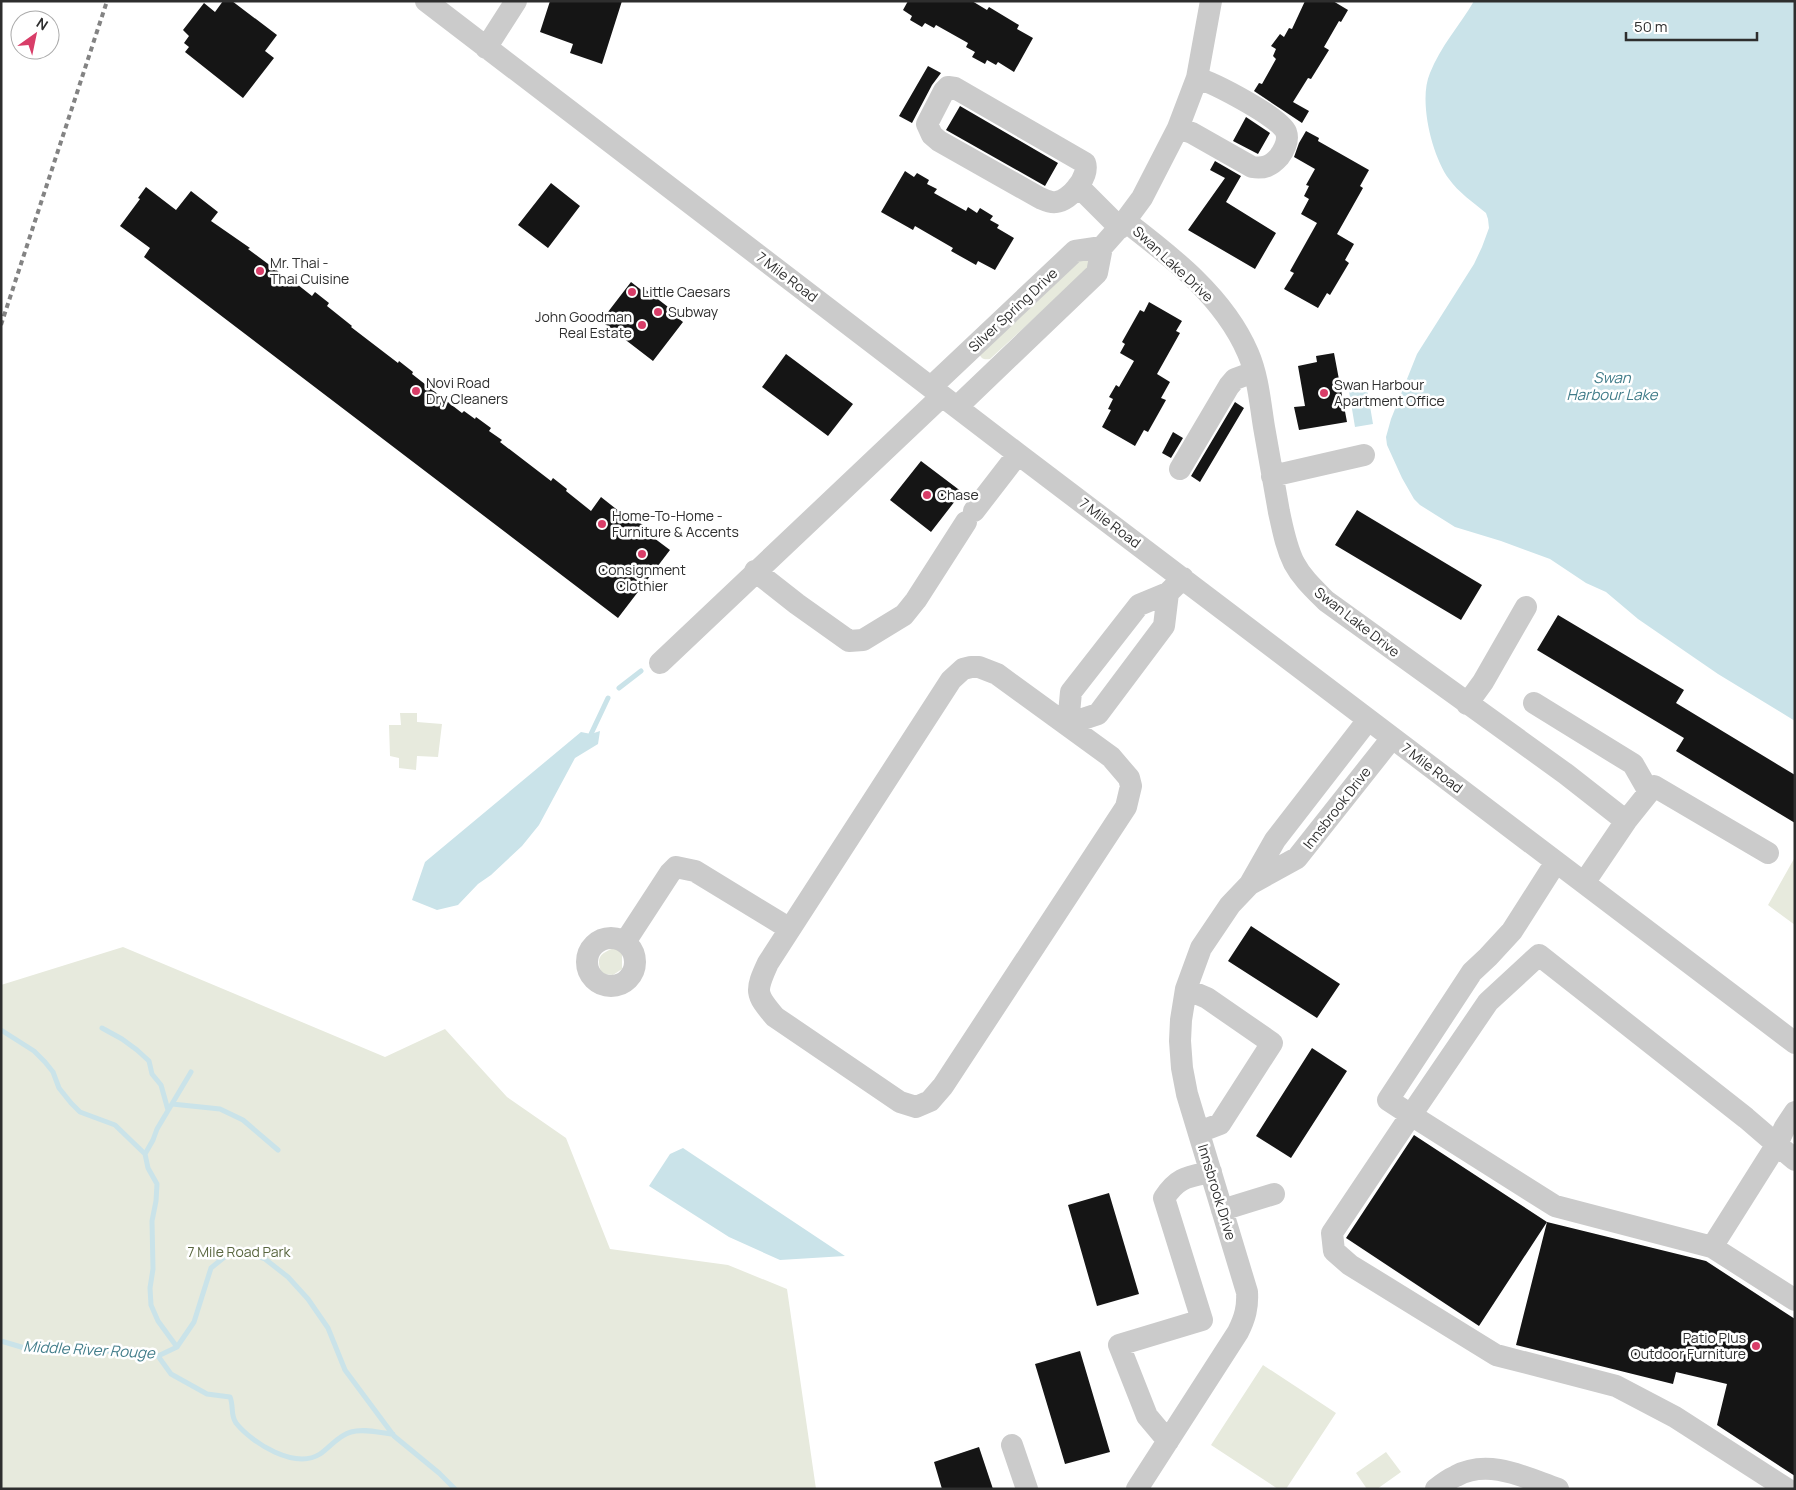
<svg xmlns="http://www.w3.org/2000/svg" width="1796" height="1490" font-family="Manrope,sans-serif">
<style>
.green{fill:#e7eadd}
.water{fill:#cae3e9}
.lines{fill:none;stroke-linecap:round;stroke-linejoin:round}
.stream{stroke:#cae3e9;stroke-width:5}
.building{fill:#151515}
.minor{stroke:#cbcbcb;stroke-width:22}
.rail{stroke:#838383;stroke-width:4;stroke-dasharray:5 4;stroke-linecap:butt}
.poi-dot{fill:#d83d68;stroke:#fff;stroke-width:2}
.labels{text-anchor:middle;stroke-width:5;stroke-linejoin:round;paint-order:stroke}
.poi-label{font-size:14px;fill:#2e2e2e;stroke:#fff;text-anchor:start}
.street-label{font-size:14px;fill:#2e2e2e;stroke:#fff}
.park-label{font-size:14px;fill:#59663f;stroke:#fff}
.water-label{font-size:15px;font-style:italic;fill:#427d8a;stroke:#fff}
</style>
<rect width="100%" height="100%" fill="#fff"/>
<path class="green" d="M 1079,258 L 1088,259 L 1089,268 L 990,359 C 984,360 981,359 979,353 Z
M 400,713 L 417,713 L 417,722 L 442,724 L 438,757 L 417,756 L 416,770 L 399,768 L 399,758 L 390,756 L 389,725 L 401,725 Z
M 1795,857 L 1795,925 L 1768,905 Z
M 123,947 L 385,1057 L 445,1029 L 507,1097 L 566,1138 L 610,1249 L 728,1265 L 787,1289 L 816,1489 L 1,1489 L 1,985 Z
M 617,947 L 622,951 L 622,969 L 613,975 L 602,974 C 595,957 600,953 617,947 Z
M 1263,1365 L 1336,1413 L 1286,1489 L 1278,1489 L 1211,1445 Z
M 1386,1452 L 1401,1472 L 1377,1489 L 1367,1489 L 1356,1473 Z"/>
<path class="water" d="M 1474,1 L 1795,1 L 1795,721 L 1718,674 L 1638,619 L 1606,592 L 1586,583 L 1550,559 L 1501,541 L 1455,527 L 1420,505 L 1414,499 L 1402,478 L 1387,445 L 1386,437 L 1391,419 L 1417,354 L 1474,264 L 1482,247 L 1489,228 L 1488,219 L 1486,213 C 1474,203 1458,192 1449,179 C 1432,156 1418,100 1430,73 C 1440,47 1460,25 1474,1 Z
M 1366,382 L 1373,424 L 1355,427 L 1348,385 Z
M 600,731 L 598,744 L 575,758 L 539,825 L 522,846 L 491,875 L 478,884 L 458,905 L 437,910 L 412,900 L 425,862 L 581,732 L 591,734 Z
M 683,1148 L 845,1256 L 780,1260 L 729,1237 L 649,1186 L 670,1154 Z"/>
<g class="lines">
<path class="stream" d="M 619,688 L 641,671
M 591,734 L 608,698
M 102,1028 L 122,1039 L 137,1050 L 149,1061 L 152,1074 L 161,1085 L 168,1110
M 1,1030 L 34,1051 L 45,1062 L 53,1072 L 59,1088 L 71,1103 L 80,1112 L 115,1125 L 145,1154
M 172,1104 L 220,1109 L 243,1120 L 278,1150
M 1,1341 L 28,1349 L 140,1352 L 158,1356 L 177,1347 L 194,1322 L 211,1268 L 227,1255 L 245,1252 L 265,1259 L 288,1277 L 308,1299 L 328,1328 L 345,1370 L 394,1436 L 439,1473 L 455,1489
M 177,1347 L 158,1321 L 151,1305 L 150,1288 L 153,1269 L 152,1221 L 156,1201 L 157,1184 L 148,1168 L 145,1154 L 153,1140 L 157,1129 L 191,1072
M 158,1356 L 171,1374 L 207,1394 L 230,1397 C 234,1406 230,1414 236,1423 C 252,1443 295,1470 320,1454 C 330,1447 339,1435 351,1432 C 364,1428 380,1433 393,1434"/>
</g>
<path class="building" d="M 223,1 L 232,1 L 277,35 L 265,51 L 274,58 L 243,98 L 185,52 L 189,47 L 184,43 L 189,36 L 183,30 L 204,3 L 215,12 Z
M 550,1 L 622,1 L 602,64 L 570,53 L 573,44 L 540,32 Z
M 908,1 L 972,1 L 987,10 L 989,7 L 1019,25 L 1017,29 L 1033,38 L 1014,72 L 998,62 L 996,65 L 987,60 L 985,64 L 972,57 L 975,52 L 966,47 L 968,43 L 936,25 L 934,28 L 925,23 L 922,27 L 910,20 L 912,16 L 903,10 Z
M 1305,1 L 1333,1 L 1348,10 L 1341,22 L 1339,21 L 1324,47 L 1329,50 L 1311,79 L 1308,78 L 1293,102 L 1309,111 L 1302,123 L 1254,91 L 1259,83 L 1262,84 L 1276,59 L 1273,56 L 1276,49 L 1271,46 L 1280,34 L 1284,37 L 1289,28 L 1292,29 Z
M 928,66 L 941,73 L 932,85 L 912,123 L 899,116 Z
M 960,106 L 1058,163 L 1045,186 L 946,130 Z
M 1246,117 L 1270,133 L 1258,154 L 1233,141 Z
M 1306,131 L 1319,138 L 1318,141 L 1369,170 L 1360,186 L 1363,188 L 1337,234 L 1354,244 L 1345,260 L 1349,263 L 1330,295 L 1327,293 L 1318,308 L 1284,289 L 1294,273 L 1290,271 L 1317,223 L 1301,214 L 1309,199 L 1304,196 L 1309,186 L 1306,185 L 1315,169 L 1294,157 L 1299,143 Z
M 1215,161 L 1241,176 L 1226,202 L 1276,233 L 1255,269 L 1188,230 L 1225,178 L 1210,170 Z
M 905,171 L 914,177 L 917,173 L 929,180 L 927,184 L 937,189 L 934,193 L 966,211 L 968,207 L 977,213 L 980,208 L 993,216 L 990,220 L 999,225 L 997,228 L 1014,238 L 995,270 L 978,261 L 976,265 L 951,251 L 953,248 L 915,226 L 913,230 L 881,212 Z
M 551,183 L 580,206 L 548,248 L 518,225 Z
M 146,187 L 176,210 L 191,191 L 218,212 L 211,221 L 250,248 L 248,249 L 287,278 L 288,277 L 312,296 L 315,292 L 329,303 L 327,306 L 352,326 L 351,327 L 398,363 L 399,361 L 413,372 L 412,374 L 462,413 L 464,411 L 475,419 L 476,417 L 491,428 L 489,431 L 502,440 L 500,442 L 551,481 L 553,478 L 567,489 L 566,491 L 591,511 L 601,497 L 625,516 L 627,513 L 648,529 L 646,532 L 670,550 L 618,618 L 144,257 L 150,248 L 120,226 L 140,199 L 138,198 Z
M 631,282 L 644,292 L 646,290 L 672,310 L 670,312 L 683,322 L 653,361 L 601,321 Z
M 1149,302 L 1182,321 L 1176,331 L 1180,333 L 1157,374 L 1170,382 L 1161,398 L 1166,400 L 1148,432 L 1144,430 L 1135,446 L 1102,427 L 1111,410 L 1108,409 L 1113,399 L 1109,397 L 1116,385 L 1119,387 L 1134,361 L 1120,353 L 1125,344 L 1122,342 L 1140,310 L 1144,312 Z
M 1334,353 L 1347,422 L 1299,430 L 1294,407 L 1305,406 L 1298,366 L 1317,362 L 1316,356 Z
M 786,354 L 853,404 L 828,436 L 762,387 Z
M 1235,402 L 1244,408 L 1200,482 L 1191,476 Z
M 1173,432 L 1183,438 L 1171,458 L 1162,453 Z
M 921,461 L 962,492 L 931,532 L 890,500 Z
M 1357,510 L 1482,585 L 1461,620 L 1335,545 Z
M 1558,615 L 1684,690 L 1676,703 L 1795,775 L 1795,823 L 1676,751 L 1684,738 L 1537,650 Z
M 1251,926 L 1340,984 L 1317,1018 L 1228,961 Z
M 1312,1048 L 1347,1071 L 1291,1158 L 1256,1136 Z
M 1414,1135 L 1547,1222 L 1479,1326 L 1346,1238 Z
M 1109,1193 L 1139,1294 L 1097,1306 L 1068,1205 Z
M 1547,1222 L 1706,1261 L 1795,1319 L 1795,1476 L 1717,1425 L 1727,1384 L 1676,1372 L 1673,1384 L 1516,1345 Z
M 1080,1351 L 1110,1452 L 1065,1464 L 1035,1364 Z
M 979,1447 L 993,1489 L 942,1489 L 934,1462 Z"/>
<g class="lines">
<path class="minor" d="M 426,1 L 1018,454 L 1795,1043
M 486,48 L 516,1
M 948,87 L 955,88 L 1085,163 C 1090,176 1070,201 1056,202 C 1050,203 1045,200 1040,198 L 939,141 L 932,135 L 927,124 L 944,91 Z
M 1178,128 L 1192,133 L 1252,167 C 1264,169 1271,166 1279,157 C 1284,150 1289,140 1286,132 C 1280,117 1214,83 1197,78
M 1078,186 L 1120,228
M 1125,221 C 1172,257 1224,297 1248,353 C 1258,376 1260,402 1264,427 C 1269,455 1274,484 1279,512 C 1283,530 1286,547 1294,563 C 1302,578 1314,589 1326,601 L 1566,774 L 1626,821 L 1584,883
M 931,387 L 1075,251 L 1102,247
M 957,407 L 1097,273 L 1102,247 L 1125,221 L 1142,198 L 1178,128 L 1197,78 L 1211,1
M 1180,469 L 1229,386 L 1235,379 L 1254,372
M 1272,476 L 1364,455
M 974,511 L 1018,454
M 755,571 L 797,604 L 849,641 L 863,640 L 904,615 L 916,600 L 966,522
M 1168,593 L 1164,626 L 1098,714 L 1068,724 L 1071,692 L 1139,605 L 1168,593 L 1183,578
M 660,663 L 942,396
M 971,667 L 979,667 L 997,674 L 1111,757 L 1129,778 L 1131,786 L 1126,807 L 943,1086 L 930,1101 L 916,1107 L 900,1102 L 775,1017 C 755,994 755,991 768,963 L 951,680 L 963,669 Z
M 1534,703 L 1633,764 L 1649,792
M 1467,704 L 1483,682 L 1526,607
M 1626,821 L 1654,786 L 1768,853
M 1556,862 L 1512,931 L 1488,957 L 1472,972 L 1388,1100 L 1411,1115 L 1332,1233 L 1334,1251 L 1350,1265 L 1496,1355 L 1616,1386 L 1675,1417 L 1787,1489
M 1250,884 L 1297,858 L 1392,738
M587 962a24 24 0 1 1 48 0a24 24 0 1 1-48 0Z
M 625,942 L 670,873 L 676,867 L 695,871 L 790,929
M 1186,989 L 1207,998 L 1272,1043 L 1220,1124 L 1199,1132
M 1795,1160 L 1746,1118 L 1539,955 L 1488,1002 L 1411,1115 L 1555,1206 L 1712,1247 L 1795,1300
M 1222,1210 L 1274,1194
M 1712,1247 L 1777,1144 L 1785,1127 L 1795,1112
M 1168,1441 L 1147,1416 L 1119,1345 L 1202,1320 L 1164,1198 C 1178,1177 1187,1177 1211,1172
M 1012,1445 L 1027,1489
M 1137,1489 L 1238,1332 C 1245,1318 1248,1307 1247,1292 L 1187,1094 L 1182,1068 L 1180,1041 L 1181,1020 L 1186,989 L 1201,948 L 1230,905 L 1250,884 L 1275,840 L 1368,720
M 1436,1489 C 1442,1484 1449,1479 1456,1476 C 1489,1458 1526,1478 1558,1489"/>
<path class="rail" d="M 1,325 L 107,1"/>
</g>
<g class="poi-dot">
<circle cx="260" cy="271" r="5"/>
<circle cx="632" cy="292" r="5"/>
<circle cx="658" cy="312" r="5"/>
<circle cx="642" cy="325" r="5"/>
<circle cx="416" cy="391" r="5"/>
<circle cx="1324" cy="393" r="5"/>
<circle cx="927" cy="495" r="5"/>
<circle cx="602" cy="524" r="5"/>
<circle cx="642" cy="554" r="5"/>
<circle cx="1756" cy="1346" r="5"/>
</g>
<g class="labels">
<g class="poi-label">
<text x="270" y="268">Mr. Thai -<tspan x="270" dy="16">Thai Cuisine</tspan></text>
<text x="642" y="297">Little Caesars</text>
<text x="668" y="317">Subway</text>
<text x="632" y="322" text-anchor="end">John Goodman<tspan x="632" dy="16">Real Estate</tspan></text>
<text x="426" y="388">Novi Road<tspan x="426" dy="16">Dry Cleaners</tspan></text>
<text x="1334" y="390">Swan Harbour<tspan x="1334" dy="16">Apartment Office</tspan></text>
<text x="937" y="500">Chase</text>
<text x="612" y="521">Home-To-Home -<tspan x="612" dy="16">Furniture &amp; Accents</tspan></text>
<text x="642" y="575" text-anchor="middle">Consignment<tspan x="642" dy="16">Clothier</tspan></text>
<text x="1746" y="1343" text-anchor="end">Patio Plus<tspan x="1746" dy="16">Outdoor Furniture</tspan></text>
</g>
<g class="street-label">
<text transform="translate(1173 264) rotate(43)" y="5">Swan Lake Drive</text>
<text transform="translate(787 277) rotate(37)" y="5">7 Mile Road</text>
<text transform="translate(1013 310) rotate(-43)" y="5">Silver Spring Drive</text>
<text transform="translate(1110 523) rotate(37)" y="5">7 Mile Road</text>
<text transform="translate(1357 622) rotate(38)" y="5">Swan Lake Drive</text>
<text transform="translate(1432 768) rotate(37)" y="5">7 Mile Road</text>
<text transform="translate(1337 808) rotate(-52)" y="5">Innsbrook Drive</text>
<text transform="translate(1217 1192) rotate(73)" y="5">Innsbrook Drive</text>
</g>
<g class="park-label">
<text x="239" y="1257">7 Mile Road Park</text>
</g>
<g class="water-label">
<text x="1612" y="383">Swan<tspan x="1612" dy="17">Harbour Lake</tspan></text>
<text transform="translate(89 1350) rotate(3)" y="5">Middle River Rouge</text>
</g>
</g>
<rect width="1796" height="1490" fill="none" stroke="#2e2e2e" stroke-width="5"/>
<g transform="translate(35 35) rotate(33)"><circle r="24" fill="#ffffff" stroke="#ababab"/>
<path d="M0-4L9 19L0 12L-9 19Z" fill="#d83d68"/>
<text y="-8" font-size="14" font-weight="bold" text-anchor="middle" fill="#2e2e2e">N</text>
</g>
<path d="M1626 32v8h131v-8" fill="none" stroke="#2e2e2e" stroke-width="2.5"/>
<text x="1634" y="32" font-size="15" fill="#2e2e2e" stroke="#ffffff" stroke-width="4" paint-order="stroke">50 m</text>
</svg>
